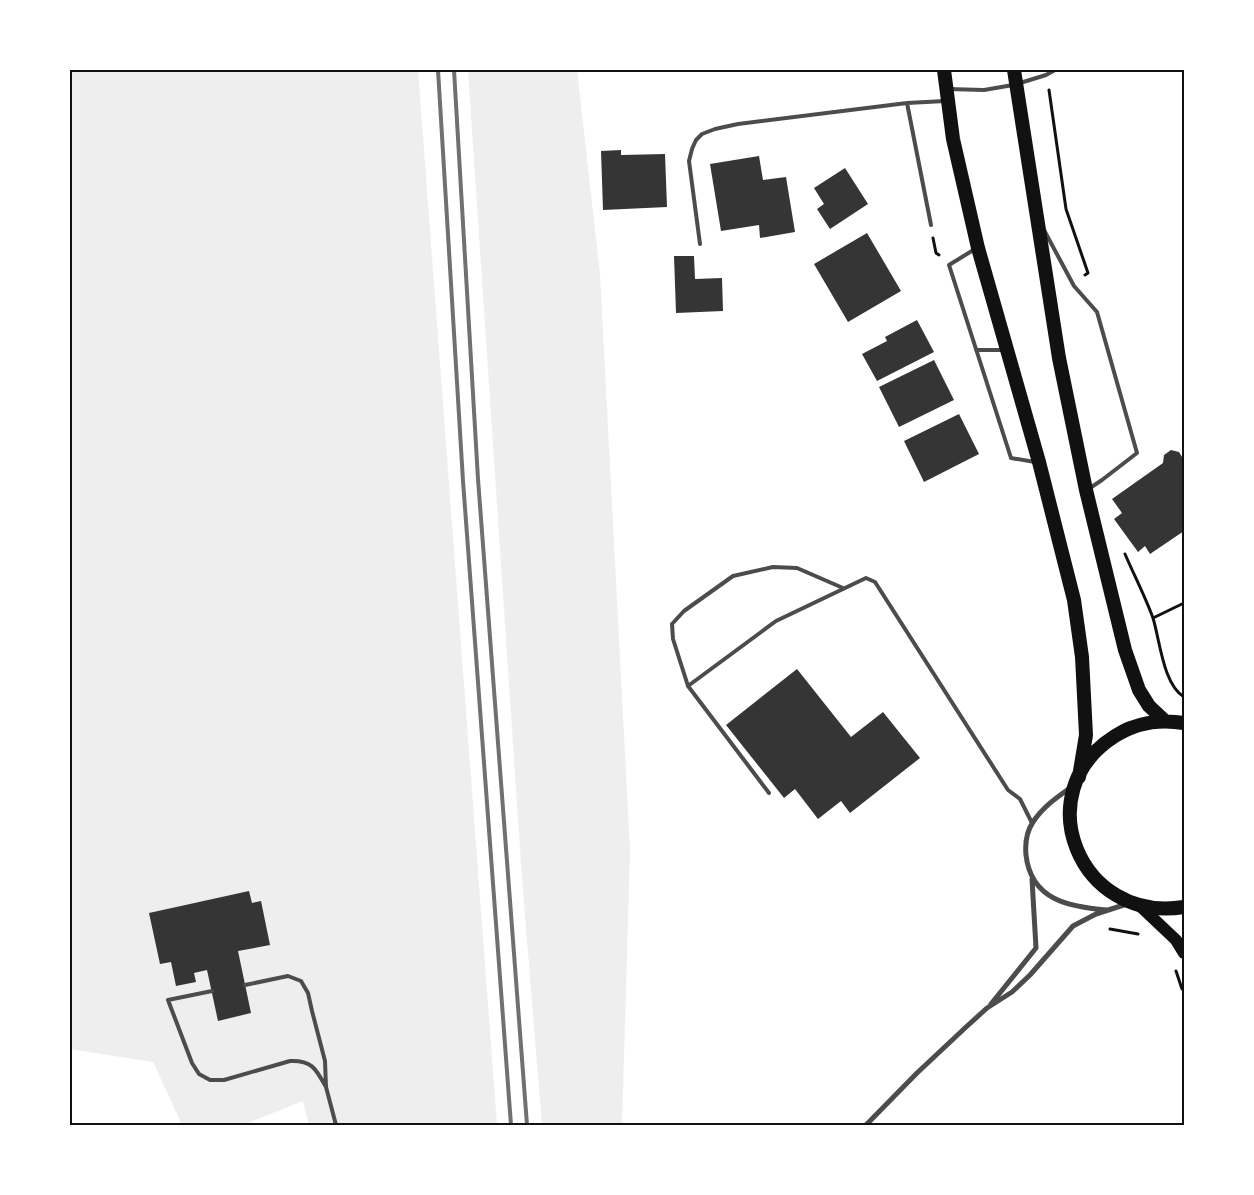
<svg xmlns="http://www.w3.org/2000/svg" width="1254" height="1195" font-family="Lato,sans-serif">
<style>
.green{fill:#eee}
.building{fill:#353535}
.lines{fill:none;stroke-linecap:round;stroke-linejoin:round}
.path{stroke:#111;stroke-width:3}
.service{stroke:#4c4c4c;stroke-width:4}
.minor{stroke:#4c4c4c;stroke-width:5}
.primary{stroke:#111;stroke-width:12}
.trunk{stroke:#111;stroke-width:14}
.rail{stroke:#707070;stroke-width:4}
.neatline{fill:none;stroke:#111;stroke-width:2}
</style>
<rect width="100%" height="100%" fill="#fff"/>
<path class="green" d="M 70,70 L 418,70 L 497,1125 L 309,1125 L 303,1101 L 243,1125 L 182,1125 L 153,1062 L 70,1049 Z
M 468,70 L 577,70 L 600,274 L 630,850 L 622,1125 L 542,1125 L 522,878 Z"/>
<path class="building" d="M 621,150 L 621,155 L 665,154 L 667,207 L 603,210 L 601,151 Z
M 759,156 L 763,180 L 786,177 L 795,232 L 760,238 L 759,225 L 721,231 L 710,164 Z
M 845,168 L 868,204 L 830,229 L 817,209 L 824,204 L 814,188 Z
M 867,233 L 901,291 L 848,322 L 814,264 Z
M 674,256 L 694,256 L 695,279 L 722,278 L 723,311 L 676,313 Z
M 917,320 L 934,352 L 877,381 L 862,354 L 887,341 L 885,337 Z
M 934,360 L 954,400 L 899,427 L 879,387 Z
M 959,414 L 979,454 L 924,482 L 904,441 Z
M 1171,450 L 1179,452 L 1184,460 L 1184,531 L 1150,554 L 1145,546 L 1138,552 L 1114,519 L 1122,513 L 1112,499 L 1163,463 L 1164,455 Z
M 797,669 L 851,737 L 883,712 L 920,758 L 850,813 L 841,801 L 818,819 L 795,789 L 784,798 L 726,725 Z
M 249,891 L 252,903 L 261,901 L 270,945 L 238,951 L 251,1013 L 218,1021 L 207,970 L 194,973 L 196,982 L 176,986 L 171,962 L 160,964 L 149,913 Z"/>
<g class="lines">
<path class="path" d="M 1049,90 L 1066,209 L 1088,273 L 1085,275
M 933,238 L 936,253 L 939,255
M 1125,554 C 1134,575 1145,596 1153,618 C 1160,641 1163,684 1184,697
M 1153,618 L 1184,603
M 1110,929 L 1138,934
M 1176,971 L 1182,989"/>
<path class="service" d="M 1020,83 L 1046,75 L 1055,70
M 948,89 L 984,90 L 1013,85
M 907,103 L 931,225
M 1044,230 L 1074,286 L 1097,312 L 1137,453 L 1102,480 L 1090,488
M 700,244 L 689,161 L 692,149 L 696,140 L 702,134 L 715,129 L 738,124 L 907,103 L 945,101
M 975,249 L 949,265 L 1011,458 L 1035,462
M 976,350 L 1003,350
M 688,686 L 673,639 L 672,624 L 684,611 L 733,576 L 773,567 L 797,568 L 843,588
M 769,793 L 688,686 L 776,621 L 866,578 L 875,582 L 1008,790 L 1020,799 L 1032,823
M 245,985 L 288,976 L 301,981 L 308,993 L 312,1011 L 325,1061 L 326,1087 L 336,1125
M 212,991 L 168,1000 L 192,1063 L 199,1074 L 210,1080 L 224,1080 L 290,1061 C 312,1060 316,1069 326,1087"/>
<path class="minor" d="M 1070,788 C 1056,798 1043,807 1033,822 C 1027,831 1025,844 1026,855 C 1031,900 1069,907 1107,910
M 991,1004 L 1036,948 L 1032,879
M 866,1125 L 917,1073 L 965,1028 L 987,1008 L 1012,992 L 1030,975 L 1073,926 L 1096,914 L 1130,903"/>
<path class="primary" d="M 1139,905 L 1176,940 L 1184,953"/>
<path class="trunk" d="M 944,70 L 953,139 L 978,248 L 1039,462 L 1074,600 L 1082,657 L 1086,735 L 1079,777
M 1014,70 L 1059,358 L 1086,490 L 1125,650 L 1139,690 L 1149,706 L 1165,721
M 1184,723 C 1160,719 1135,723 1115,736 C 1026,792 1079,924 1184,907"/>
<path class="rail" d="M 438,70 L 463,481 L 511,1125
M 454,70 L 478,479 L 527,1125"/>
</g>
<rect width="1254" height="1195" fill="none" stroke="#ffffff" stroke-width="142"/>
<rect x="71" y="71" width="1112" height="1053" class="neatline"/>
</svg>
